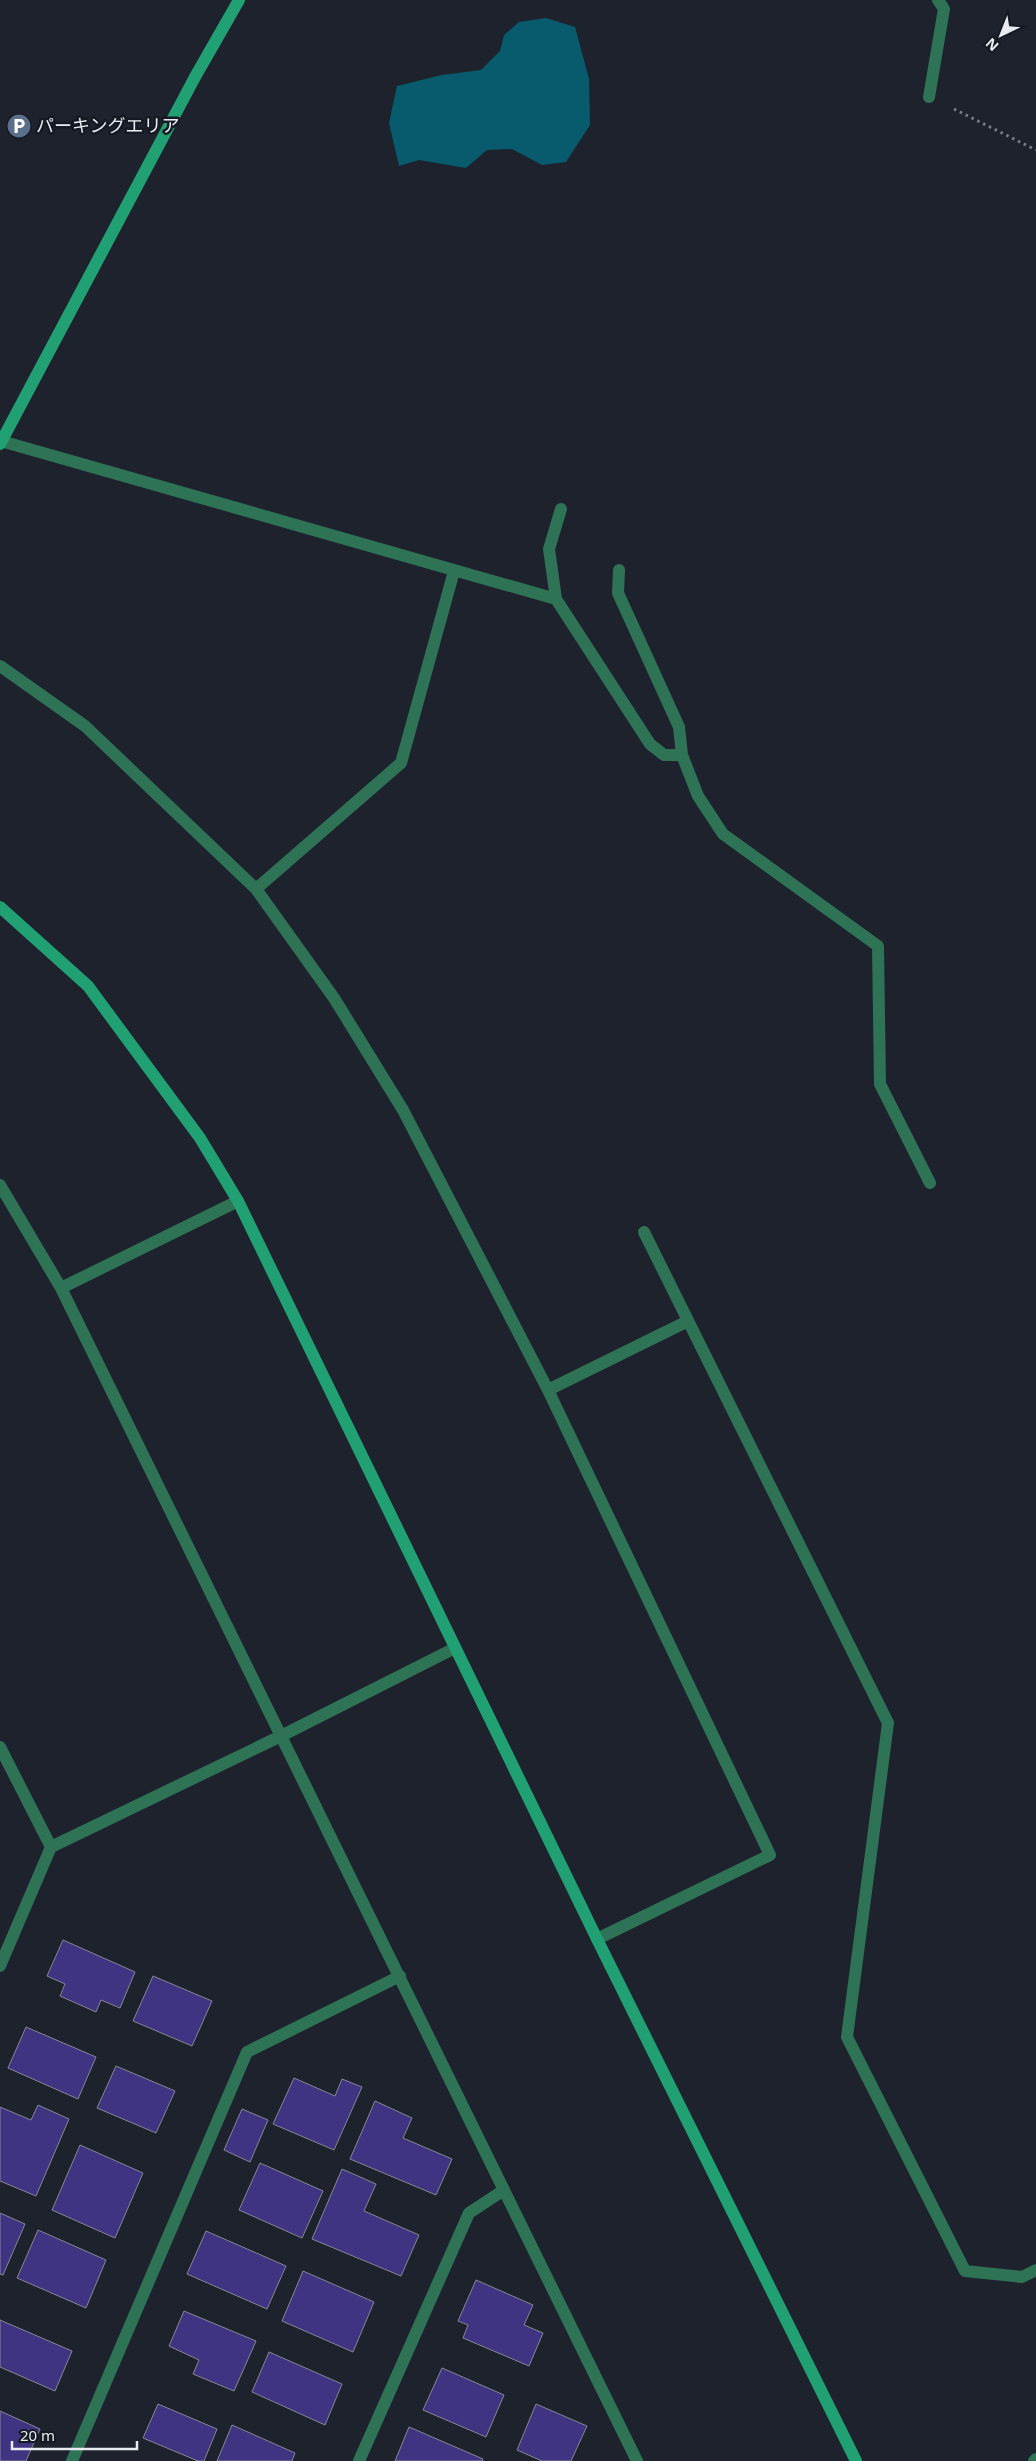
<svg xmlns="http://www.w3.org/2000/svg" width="1036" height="2461" font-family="'Noto Sans','Noto Sans JP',sans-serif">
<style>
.water{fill:#075b6c}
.building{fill:#3e3482;stroke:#878794}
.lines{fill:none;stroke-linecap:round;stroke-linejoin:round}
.path{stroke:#797d85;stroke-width:3;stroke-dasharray:2.5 4;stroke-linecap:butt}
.street{stroke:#2e7356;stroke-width:12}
.secondary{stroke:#21a073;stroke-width:12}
.labels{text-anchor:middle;stroke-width:5;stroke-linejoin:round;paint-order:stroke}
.poi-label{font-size:18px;fill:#e8ebf2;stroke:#151922;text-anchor:start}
</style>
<rect width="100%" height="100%" fill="#1e222c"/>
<path class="water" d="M 546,18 L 575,27 L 589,79 L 590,125 L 566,162 L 542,165 L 512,149 L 487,150 L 466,168 L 419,160 L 399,166 L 389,123 L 397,86 L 442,75 L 481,70 L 500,51 L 504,35 L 519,22 Z"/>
<path class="building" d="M 63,1940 L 135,1972 L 120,2008 L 101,2000 L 96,2012 L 60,1996 L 65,1984 L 47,1976 Z
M 153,1976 L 212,2001 L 192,2046 L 133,2021 Z
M 26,2027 L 96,2057 L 78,2099 L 8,2068 Z
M 116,2066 L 175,2091 L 156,2133 L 97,2108 Z
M 294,2078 L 335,2096 L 342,2079 L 362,2087 L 334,2150 L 273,2124 Z
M 375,2101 L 412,2118 L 403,2138 L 452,2159 L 436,2195 L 350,2159 Z
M 38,2105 L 69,2119 L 36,2196 L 0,2181 L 0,2107 L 31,2120 Z
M 242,2109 L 268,2120 L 250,2162 L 224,2150 Z
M 80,2145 L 143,2173 L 115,2238 L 52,2210 Z
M 260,2163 L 323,2191 L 302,2238 L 239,2210 Z
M 342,2169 L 376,2184 L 364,2211 L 419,2235 L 401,2276 L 312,2239 Z
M 0,2213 L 25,2224 L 3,2275 L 0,2274 Z
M 38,2230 L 106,2260 L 86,2308 L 17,2278 Z
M 206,2231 L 286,2266 L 267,2309 L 187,2274 Z
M 303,2271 L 374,2302 L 353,2352 L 282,2321 Z
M 476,2280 L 533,2305 L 524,2325 L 543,2333 L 529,2366 L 463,2338 L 468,2325 L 458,2321 Z
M 184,2311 L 256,2341 L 234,2391 L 193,2374 L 199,2360 L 169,2346 Z
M 0,2320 L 72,2351 L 55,2391 L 0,2367 Z
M 269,2352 L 342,2384 L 325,2425 L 252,2392 Z
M 442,2368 L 504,2395 L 486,2437 L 423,2410 Z
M 158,2404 L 217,2429 L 204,2461 L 198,2461 L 143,2438 Z
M 536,2404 L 587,2426 L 571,2461 L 542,2461 L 517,2450 Z
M 0,2411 L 40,2429 L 26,2461 L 0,2461 Z
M 232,2425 L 295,2453 L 292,2461 L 217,2461 Z
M 409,2427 L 483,2459 L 482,2461 L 395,2461 Z"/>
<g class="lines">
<path class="path" d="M 954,109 L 1036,150"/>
<path class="street" d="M 929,97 L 944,9 L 938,0
M 1,441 L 556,599
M 561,509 L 549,549 L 556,599 L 650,744 L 664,755 L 682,755
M 619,570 L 618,593 L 679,727 L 682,755 L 698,796 L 723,834 L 878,946 L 880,1084 L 930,1183
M 0,666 L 85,726 L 256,889 L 334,998 L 403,1110 L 548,1390 L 770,1855 L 597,1939
M 256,889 L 401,763 L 454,571
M 0,1185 L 61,1288 L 637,2461
M 644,1232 L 888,1723 L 847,2037 L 965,2271 L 1022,2277 L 1036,2270
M 61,1288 L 238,1201
M 548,1390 L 688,1321
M 0,1747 L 51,1847
M 0,1966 L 51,1847 L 281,1736 L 455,1648
M 72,2461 L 247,2052 L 400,1976
M 359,2461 L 469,2213 L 504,2190
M 1034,2461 L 1036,2459"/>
<path class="secondary" d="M 0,444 L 195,77 L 239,0
M 0,907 L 88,986 L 200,1138 L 238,1201 L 597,1939 L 856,2461"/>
</g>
<defs>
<symbol id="parking-disc" viewBox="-11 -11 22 22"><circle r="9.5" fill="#5c6f8a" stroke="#151922"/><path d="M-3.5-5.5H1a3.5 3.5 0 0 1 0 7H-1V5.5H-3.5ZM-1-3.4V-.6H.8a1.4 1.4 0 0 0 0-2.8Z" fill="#fff"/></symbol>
</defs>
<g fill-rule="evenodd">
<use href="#parking-disc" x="5" y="112" width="28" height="28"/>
</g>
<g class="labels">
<g class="poi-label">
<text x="36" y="132">パーキングエリア</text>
</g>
</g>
<g transform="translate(1001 35) rotate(223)" stroke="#151922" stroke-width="4" paint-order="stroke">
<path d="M0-4L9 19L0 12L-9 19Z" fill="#e8ebf2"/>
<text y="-8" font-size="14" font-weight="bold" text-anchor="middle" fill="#e8ebf2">N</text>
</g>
<path d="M12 2441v8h125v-8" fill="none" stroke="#e8ebf2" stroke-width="2.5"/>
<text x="20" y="2441" font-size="15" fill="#e8ebf2" stroke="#151922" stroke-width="4" paint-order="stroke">20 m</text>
</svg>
